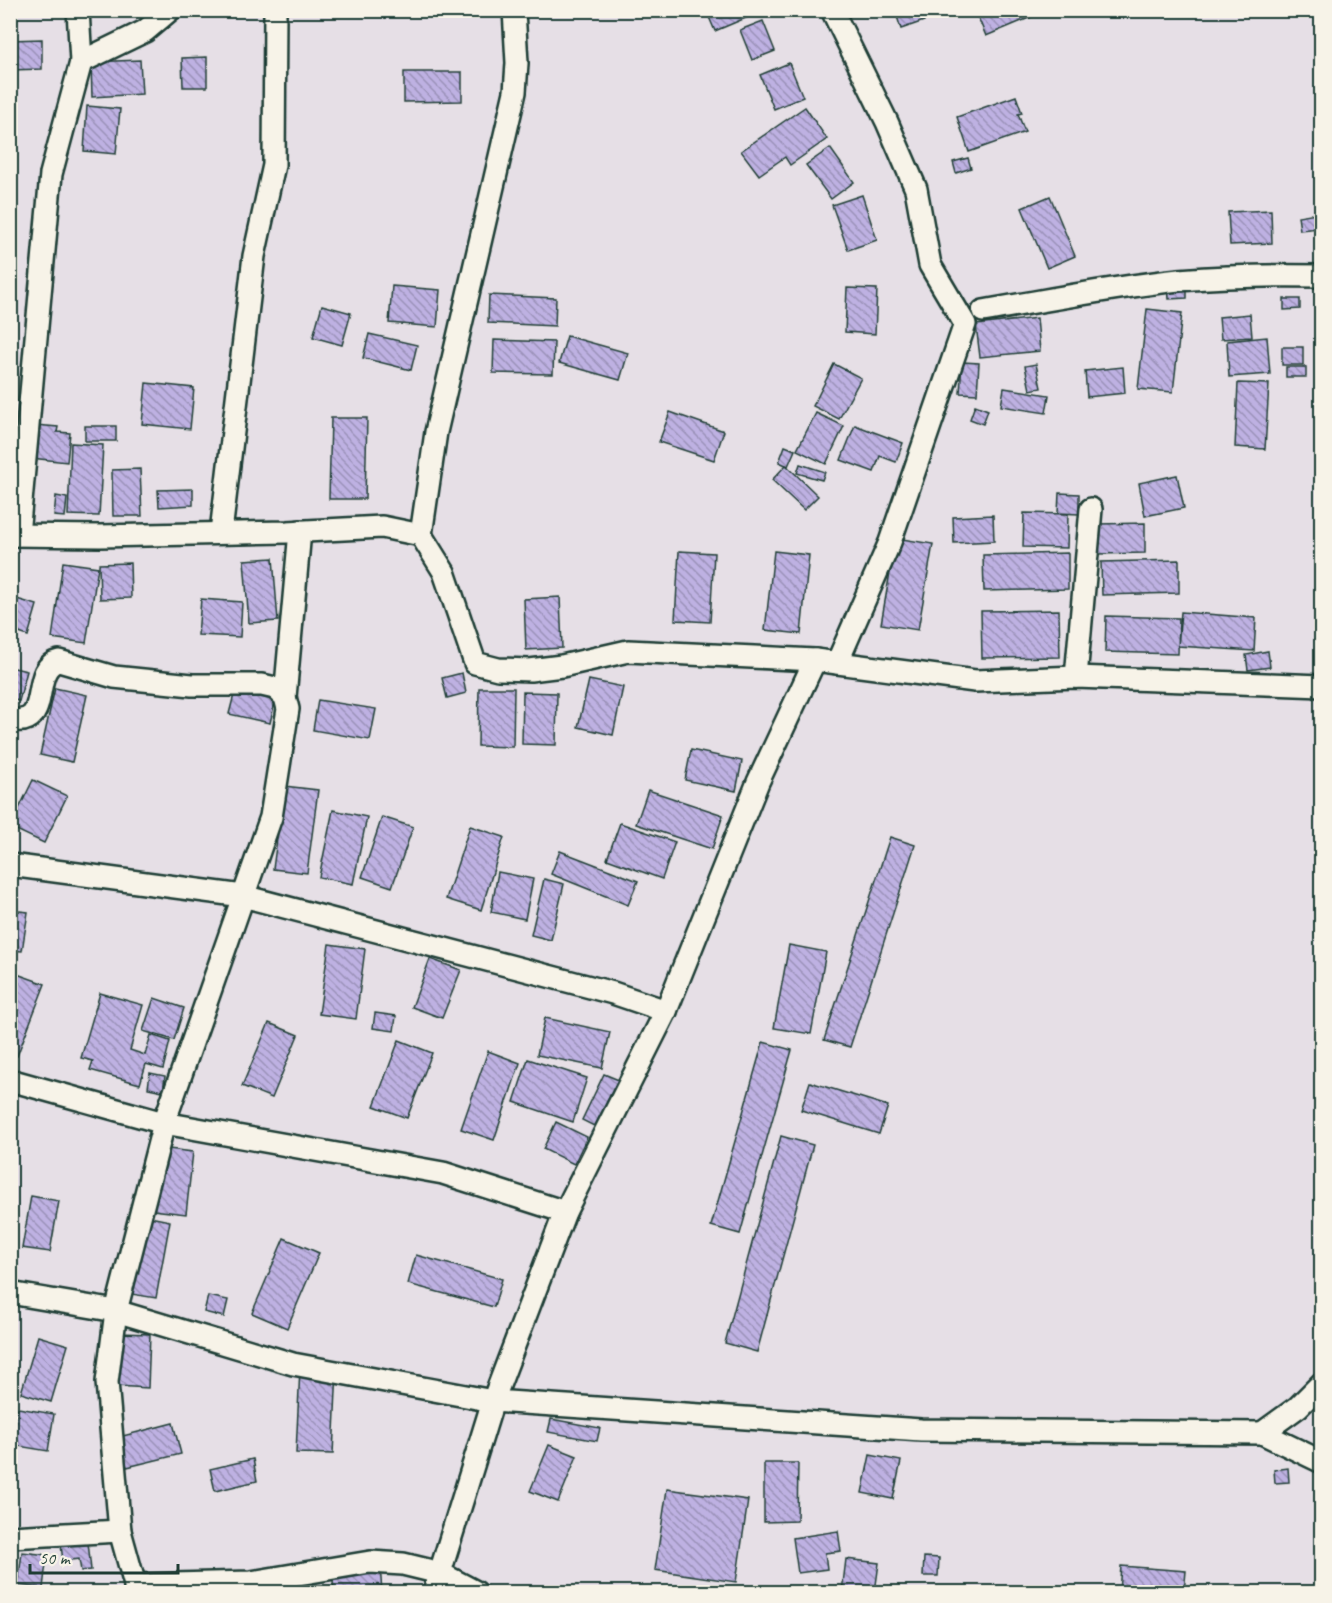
<svg xmlns="http://www.w3.org/2000/svg" width="1332" height="1603" font-family="Caveat,sans-serif">
<style>
.building{fill:url(#building-back-hatch);stroke:#1f3d34;stroke-width:1.5}
.lines{fill:none;stroke-linecap:round;stroke-linejoin:round}
.street-casing{stroke:#1f3d34;stroke-width:26}
.street{stroke:#f7f3e8;stroke-width:21}
</style>
<defs>
<pattern id="building-back-hatch" width="6" height="6" patternUnits="userSpaceOnUse" patternTransform="scale(1.5)"><rect width="6" height="6" fill="#beb1e2"/><path d="M-1 5l2 2M0 0l6 6M5-1l2 2" fill="none" stroke="#9a91b8"/></pattern>
</defs>
<rect width="100%" height="100%" fill="#e6dfe6"/>
<filter id="ink" filterUnits="userSpaceOnUse"><feTurbulence type="fractalNoise" baseFrequency=".0167" numOctaves="2"/><feDisplacementMap in="SourceGraphic" scale="12" xChannelSelector="R" yChannelSelector="G"/><feConvolveMatrix kernelMatrix="1 2 1 2 8 2 1 2 1" color-interpolation-filters="sRGB"/></filter>
<g filter="url(#ink)">
<g class="building">
<polygon points="706,10 753,10 755,14 715,31"/>
<polygon points="895,10 921,10 924,21 901,29"/>
<polygon points="975,10 1042,10 1043,12 986,36"/>
<polygon points="763,21 775,51 752,60 740,30"/>
<polygon points="42,39 42,69 10,70 10,40"/>
<polygon points="207,57 207,87 183,87 182,58"/>
<polygon points="140,60 142,94 92,97 91,62"/>
<polygon points="789,63 803,97 774,109 760,75"/>
<polygon points="404,72 462,72 462,101 404,102"/>
<polygon points="1016,96 1022,113 1018,114 1025,132 969,152 957,117"/>
<polygon points="87,106 120,109 116,154 84,151"/>
<polygon points="805,107 827,139 790,165 785,157 759,175 741,151"/>
<polygon points="830,148 854,182 831,199 806,165"/>
<polygon points="968,158 971,168 956,173 953,162"/>
<polygon points="862,195 877,240 848,250 832,205"/>
<polygon points="1050,196 1075,256 1047,268 1022,208"/>
<polygon points="1271,210 1272,243 1230,245 1228,212"/>
<polygon points="1316,213 1318,228 1300,230 1298,216"/>
<polygon points="1187,284 1187,298 1169,299 1168,285"/>
<polygon points="392,286 440,290 437,327 389,323"/>
<polygon points="847,288 877,289 875,334 845,332"/>
<polygon points="489,295 556,298 555,326 488,323"/>
<polygon points="1284,299 1300,299 1300,309 1284,310"/>
<polygon points="322,305 351,313 342,345 313,337"/>
<polygon points="1147,309 1182,313 1173,392 1138,389"/>
<polygon points="1250,314 1252,337 1221,339 1219,317"/>
<polygon points="1037,318 1040,351 980,357 976,325"/>
<polygon points="369,334 417,345 411,370 363,358"/>
<polygon points="567,336 628,353 620,380 559,363"/>
<polygon points="1267,337 1270,374 1229,377 1227,341"/>
<polygon points="494,340 554,342 553,374 493,373"/>
<rect x="1282" y="347" width="21" height="18"/>
<polygon points="962,362 979,363 977,394 960,393"/>
<polygon points="834,364 861,378 839,419 813,406"/>
<polygon points="1036,364 1041,388 1030,390 1025,366"/>
<polygon points="1123,367 1125,393 1087,397 1085,371"/>
<rect x="1286" y="367" width="20" height="10"/>
<polygon points="146,383 194,388 190,429 142,424"/>
<polygon points="1238,383 1269,384 1265,449 1235,447"/>
<polygon points="1004,388 1049,395 1046,413 1001,406"/>
<polygon points="975,405 988,410 983,424 970,419"/>
<polygon points="670,412 724,431 714,460 659,442"/>
<polygon points="816,413 844,426 826,464 797,450"/>
<polygon points="331,418 367,418 365,499 329,499"/>
<polygon points="35,425 58,427 57,432 70,433 67,462 31,458"/>
<polygon points="855,425 903,443 896,462 880,456 874,472 841,460"/>
<rect x="85" y="426" width="31" height="15"/>
<polygon points="71,443 103,445 99,516 68,515"/>
<polygon points="785,446 795,450 788,466 779,462"/>
<polygon points="800,464 825,472 822,480 797,473"/>
<polygon points="786,465 818,496 804,510 772,480"/>
<polygon points="140,469 142,516 113,516 112,470"/>
<polygon points="1177,475 1184,508 1145,516 1139,483"/>
<polygon points="193,489 193,505 159,507 158,490"/>
<polygon points="1059,493 1079,494 1079,514 1058,513"/>
<polygon points="56,496 67,498 65,517 54,516"/>
<polygon points="1024,513 1068,514 1067,548 1023,547"/>
<polygon points="993,515 994,541 954,543 953,517"/>
<polygon points="1145,523 1145,553 1098,554 1098,524"/>
<polygon points="896,538 933,544 918,630 881,624"/>
<polygon points="679,551 714,553 710,622 675,620"/>
<polygon points="774,551 809,555 801,634 765,630"/>
<polygon points="1068,553 1068,589 984,591 983,555"/>
<polygon points="273,558 278,621 249,623 244,560"/>
<polygon points="1179,560 1179,593 1102,595 1101,562"/>
<polygon points="63,562 98,567 86,643 52,638"/>
<polygon points="130,563 131,598 100,599 99,564"/>
<polygon points="10,597 37,605 28,636 10,630"/>
<polygon points="560,597 562,648 526,650 524,599"/>
<polygon points="201,599 242,602 240,637 198,635"/>
<polygon points="1059,610 1060,657 982,658 981,611"/>
<polygon points="1181,612 1256,618 1254,651 1178,646"/>
<polygon points="1106,616 1179,618 1178,654 1105,652"/>
<polygon points="1268,651 1270,667 1248,670 1246,655"/>
<polygon points="10,667 27,671 19,701 10,699"/>
<polygon points="462,673 466,693 447,698 442,678"/>
<polygon points="589,680 623,687 613,735 578,727"/>
<polygon points="237,683 277,693 270,723 229,714"/>
<polygon points="55,688 87,695 72,762 40,755"/>
<polygon points="479,688 514,688 513,747 478,746"/>
<polygon points="523,692 557,693 556,745 522,744"/>
<polygon points="318,700 376,709 370,740 313,730"/>
<polygon points="691,750 742,761 736,791 685,780"/>
<polygon points="33,780 67,796 44,843 10,827"/>
<polygon points="284,786 318,790 307,873 273,869"/>
<polygon points="648,790 723,815 712,849 636,824"/>
<polygon points="333,810 367,817 353,884 319,877"/>
<polygon points="382,817 413,827 392,887 362,877"/>
<polygon points="620,823 675,842 662,879 607,859"/>
<polygon points="470,826 504,837 481,910 446,899"/>
<polygon points="890,837 915,845 850,1047 824,1040"/>
<polygon points="560,851 638,881 628,905 551,874"/>
<polygon points="498,872 533,879 525,919 491,912"/>
<polygon points="544,879 564,884 551,940 531,935"/>
<polygon points="10,910 28,912 22,951 10,950"/>
<polygon points="329,944 365,949 356,1019 319,1014"/>
<polygon points="789,945 826,952 811,1034 774,1028"/>
<polygon points="430,959 461,970 442,1018 412,1007"/>
<polygon points="17,974 45,984 17,1056 10,1054 10,991"/>
<polygon points="100,993 143,1005 130,1050 145,1055 151,1035 170,1041 163,1069 146,1064 140,1084 90,1070 93,1061 81,1058"/>
<polygon points="154,998 184,1008 174,1040 143,1031"/>
<polygon points="375,1013 396,1016 394,1031 373,1028"/>
<polygon points="545,1018 610,1032 602,1068 537,1055"/>
<polygon points="269,1023 298,1035 272,1098 242,1086"/>
<polygon points="399,1040 432,1053 407,1118 374,1106"/>
<polygon points="763,1042 792,1050 740,1234 711,1226"/>
<polygon points="488,1051 520,1063 494,1140 461,1129"/>
<polygon points="528,1059 587,1078 573,1122 514,1102"/>
<polygon points="150,1073 165,1076 163,1091 148,1088"/>
<polygon points="604,1074 621,1081 598,1128 582,1120"/>
<polygon points="810,1082 888,1106 879,1134 801,1110"/>
<polygon points="556,1122 587,1137 574,1164 543,1149"/>
<polygon points="781,1136 813,1145 757,1352 725,1343"/>
<polygon points="160,1148 193,1152 186,1214 153,1210"/>
<polygon points="31,1196 59,1201 50,1252 22,1248"/>
<polygon points="140,1215 170,1221 156,1298 125,1293"/>
<polygon points="284,1238 319,1253 287,1328 252,1313"/>
<polygon points="416,1255 502,1279 494,1307 408,1284"/>
<polygon points="208,1296 228,1300 224,1317 204,1312"/>
<polygon points="119,1333 150,1334 148,1388 116,1386"/>
<polygon points="38,1336 68,1345 51,1402 21,1393"/>
<polygon points="300,1368 337,1369 333,1454 296,1453"/>
<polygon points="18,1408 54,1414 48,1451 12,1445"/>
<polygon points="551,1419 600,1428 597,1441 548,1432"/>
<polygon points="173,1423 181,1454 127,1467 119,1437"/>
<polygon points="549,1445 577,1456 558,1502 530,1491"/>
<polygon points="870,1455 901,1461 893,1499 862,1493"/>
<polygon points="253,1459 257,1481 215,1491 210,1469"/>
<polygon points="764,1463 798,1463 797,1521 764,1522"/>
<polygon points="1288,1468 1289,1482 1275,1483 1274,1470"/>
<polygon points="667,1489 748,1500 736,1582 655,1570"/>
<polygon points="838,1531 841,1551 825,1553 827,1569 798,1573 793,1538"/>
<polygon points="88,1542 91,1570 81,1571 79,1559 63,1561 61,1545"/>
<polygon points="22,1552 47,1555 43,1588 18,1585"/>
<polygon points="924,1557 939,1558 938,1576 923,1576"/>
<polygon points="846,1559 879,1563 875,1592 842,1592"/>
<polygon points="380,1565 382,1592 334,1592 332,1569"/>
<polygon points="1121,1566 1186,1571 1184,1592 1119,1592"/>
</g>
<g class="lines">
<g class="street-casing">
<g id="street">
<polyline points="78,10 81,62"/>
<polyline points="832,10 887,122 916,189 930,265 965,324 890,542 837,663"/>
<path d="M983 311C1048 300 1113 287 1179 280 1226 276 1274 275 1322 276"/>
<polyline points="221,532 254,256 274,165 275,10"/>
<polyline points="10,535 100,536 287,532 382,527 421,535 444,572 475,663 498,669 530,670 562,666 628,651 815,660 975,681 1076,677 1322,686"/>
<polyline points="18,535 51,174 81,62 145,31 170,10"/>
<polyline points="421,535 436,432 515,92 517,63 514,10"/>
<polyline points="1076,677 1091,509"/>
<polyline points="285,697 300,531"/>
<path d="M10 719C54 730 28 667 59 661L114 677 192 685H262L275 688 285 697 288 709 271 817 164 1123 116 1311 107 1382 120 1531 135 1585V1592"/>
<polyline points="10,865 243,896 613,993 666,1011"/>
<polyline points="10,1080 164,1123 443,1173 565,1212"/>
<polyline points="10,1293 116,1311 293,1364 493,1401 921,1430 1262,1433 1322,1462"/>
<polyline points="1262,1433 1298,1407 1322,1383"/>
<polyline points="10,1537 120,1531"/>
<polyline points="135,1585 251,1582 370,1562 403,1564 440,1573 476,1592"/>
<polyline points="434,1592 493,1401 565,1212 666,1011 758,782 815,660"/>
</g>
</g>
<use href="#street" class="street"/>
</g>
</g>
<rect width="1332" height="1603" fill="none" stroke="#f7f3e8" stroke-width="36"/>
<rect x="18" y="18" width="1296" height="1567" fill="none" stroke="#1f3d34" stroke-width="2" filter="url(#ink)"/>
<path d="M30 1564v9h148v-9" fill="none" stroke="#1f3d34" stroke-width="3"/>
<text x="39" y="1564" font-size="18" fill="#1f3d34" stroke="#f7f3e8" stroke-width="4.5" paint-order="stroke">50 m</text>
</svg>
